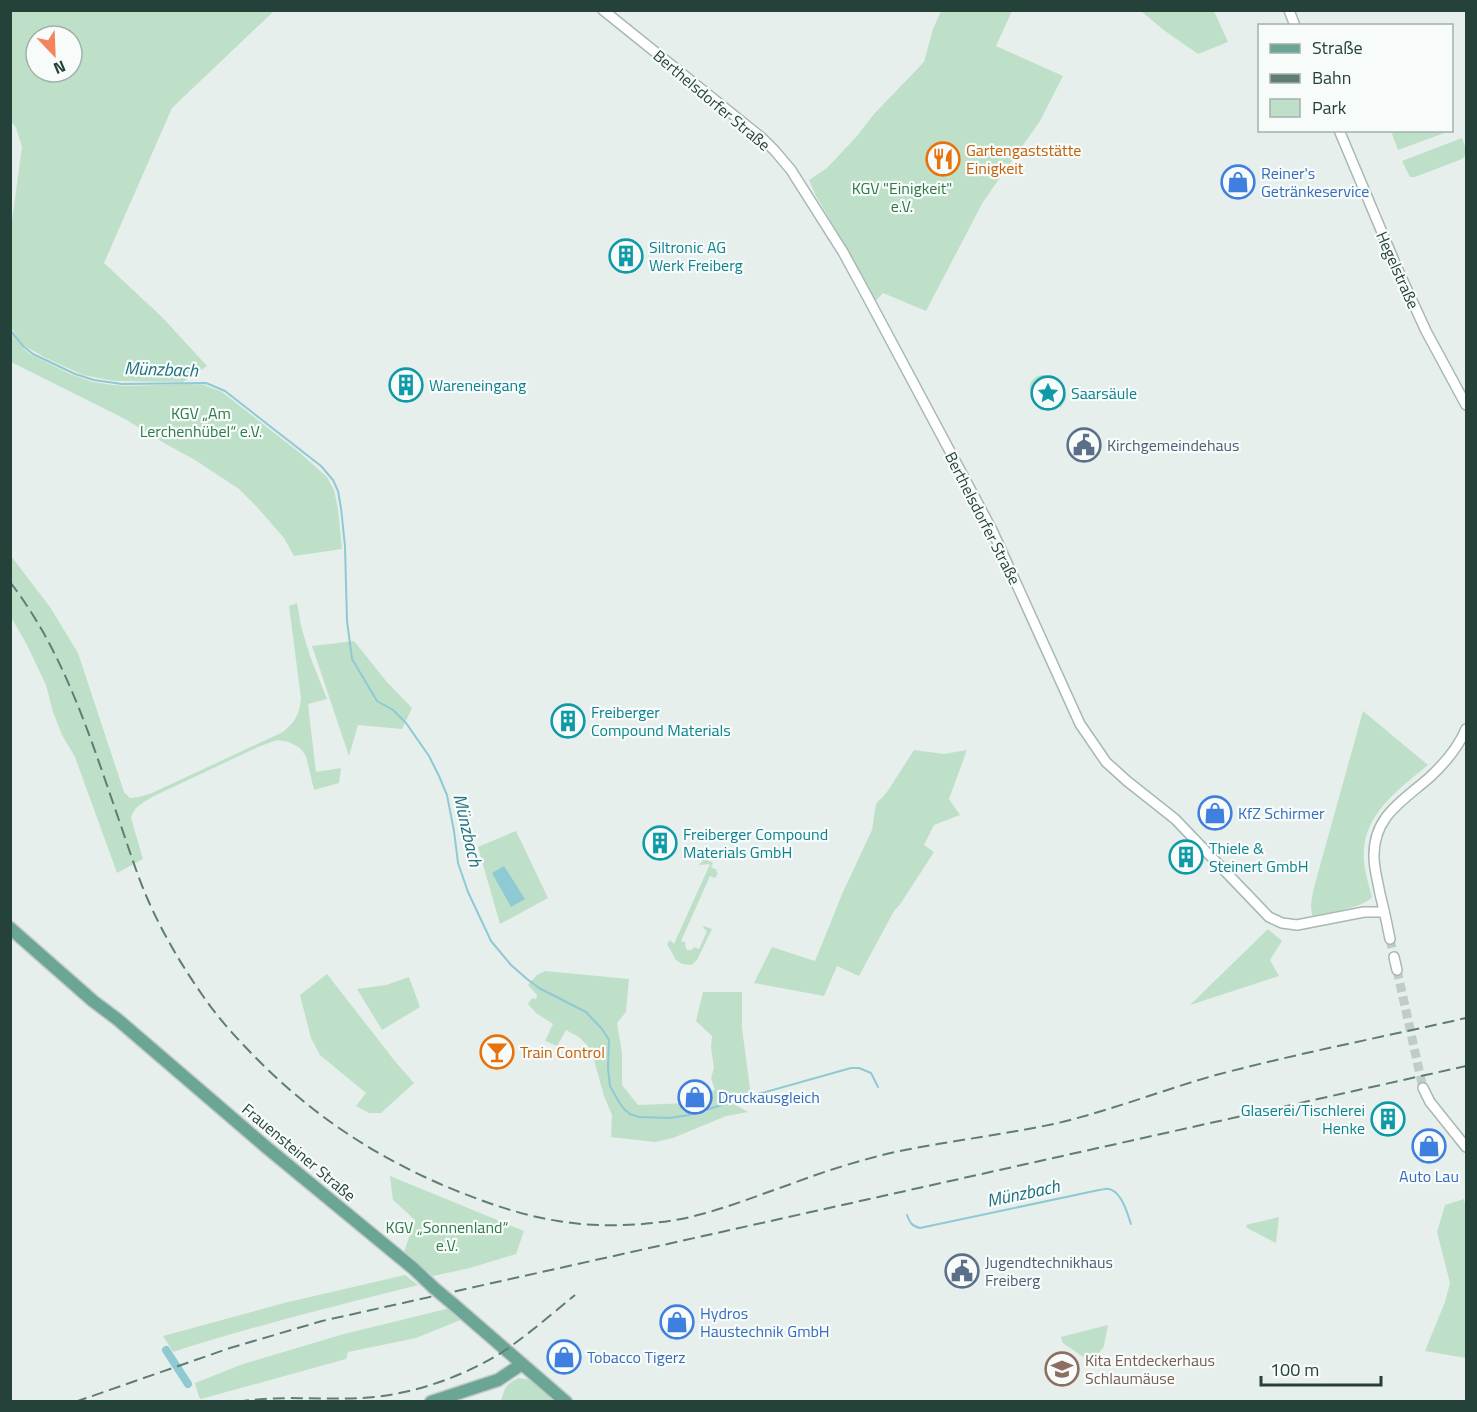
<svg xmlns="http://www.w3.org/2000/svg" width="1477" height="1412" font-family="'Titillium Web',sans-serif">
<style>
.green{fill:#bfe0c8;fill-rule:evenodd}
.water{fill:#8ec9d4}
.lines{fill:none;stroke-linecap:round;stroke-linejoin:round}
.stream{stroke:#8ec9d4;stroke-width:2}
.canal{stroke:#8ec9d4;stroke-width:8}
.minor-tunnel{stroke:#bfccc8;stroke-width:9;stroke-dasharray:9 4.5;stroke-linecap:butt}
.minor-casing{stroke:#a8b8b2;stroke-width:12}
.major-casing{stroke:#c2cac8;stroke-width:15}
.minor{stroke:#fff;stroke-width:9}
.major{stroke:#6aa596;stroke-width:12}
.rail{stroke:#5f7d75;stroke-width:2;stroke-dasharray:12 6;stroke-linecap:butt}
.major-bridge-casing{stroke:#c2cac8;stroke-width:15;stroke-linecap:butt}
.major-bridge{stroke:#6aa596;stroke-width:12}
.labels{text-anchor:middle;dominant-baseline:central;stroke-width:4.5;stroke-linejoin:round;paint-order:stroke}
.street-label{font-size:16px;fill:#24423a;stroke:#f7fbf9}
.food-label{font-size:16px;fill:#c56008;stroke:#f7fbf9;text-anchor:start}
.shop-label{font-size:16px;fill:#366cbe;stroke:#f7fbf9;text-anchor:start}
.park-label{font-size:16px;fill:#2d7a4b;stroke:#f7fbf9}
.culture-label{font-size:16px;fill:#0d838f;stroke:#f7fbf9;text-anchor:start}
.service-label{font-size:16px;fill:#4e5e75;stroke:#f7fbf9;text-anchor:start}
.education-label{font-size:16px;fill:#785e54;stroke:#f7fbf9;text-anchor:start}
.water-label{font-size:18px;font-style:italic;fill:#1c6f80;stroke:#f7fbf9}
</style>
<rect width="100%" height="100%" fill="#e6efeb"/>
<g class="green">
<polygon points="1143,10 1214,11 1228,42 1198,54 1165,31 1142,12"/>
<path d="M10 11H274L172 108 104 263 163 318 207 366 183 382 114 381 83 375 46 358 23 345 11 328 10 235 22 147 16 128 11 121ZM36 36H72V72H36Z"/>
<polygon points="941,11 1012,11 996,46 1063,76 1040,121 983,202 926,311 883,293 872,305 852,258 816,196 809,180 827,168 857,136 874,114 924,62 933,29"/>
<polygon points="1393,131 1393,130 1450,131 1398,150 1392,134"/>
<polygon points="1462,138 1466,149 1466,155 1462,159 1415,177 1410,177 1402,161"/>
<polygon points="10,332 24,349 30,354 70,374 93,382 113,385 127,386 187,384 204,385 222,392 300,453 327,477 334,490 338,509 342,549 294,556 284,538 257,507 239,489 195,460 164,443 125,419 11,362"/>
<path d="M1041 375 1046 376 1065 393 1066 399 1061 407 1052 410C1046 405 1036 400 1032 394 1026 385 1033 377 1041 375Z"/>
<path d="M11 556 50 607 78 653 124 792 130 798 139 797 152 793 283 732C296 721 299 715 301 698L289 606 297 603 301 626 310 656 327 699 308 704 316 772 341 768 339 783 314 790 306 756 300 748 289 742 277 740 258 747 154 796C144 802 134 806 131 818L143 859 117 873 75 757 62 735 53 712 46 685 27 645 11 617Z"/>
<polygon points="354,641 386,681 412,708 402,729 358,725 349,756 312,646"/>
<path d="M1363 711 1428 765C1398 790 1360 816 1364 861 1365 874 1369 885 1372 897 1363 908 1327 913 1312 916L1311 905 1313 891Z"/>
<polygon points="914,750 944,754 967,750 949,799 960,815 934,825 924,845 934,852 901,903 894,911 859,976 837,966 824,996 754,983 772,947 815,961 843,892 872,830 876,804 887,792"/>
<polygon points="516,831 548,898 500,924 478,847"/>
<polygon points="705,858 713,863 711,867 717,870 716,872 718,873 715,878 710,876 681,941 686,943 685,946 687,950 692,950 694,947 699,949 707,931 703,928 704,926 712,929 697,960 691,965 682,964 676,960 667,944 670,940 674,944 710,864 699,865"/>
<polygon points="1268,929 1282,941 1270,960 1279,976 1190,1005"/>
<polygon points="545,971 629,979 626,1012 617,1023 622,1053 622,1085 638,1105 689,1103 715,1090 711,1078 714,1068 711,1047 712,1036 696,1021 703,992 742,992 742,1028 751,1096 733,1099 719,1092 734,1104 748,1112 726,1116 673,1138 655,1142 611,1137 612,1115 604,1096 594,1060 588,1046 579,1037 566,1030 557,1046 545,1041 553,1024 536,1013 528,1004 532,998 536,999 537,995 528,985 537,975"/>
<polygon points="327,974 394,1060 414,1083 381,1113 369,1113 356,1106 366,1093 320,1055 311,1038 300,995"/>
<polygon points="409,977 420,1007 382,1030 357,989 386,985"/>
<polygon points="390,1176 524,1231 516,1254 470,1268 433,1276 404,1252 415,1220 393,1200"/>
<polygon points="1464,1199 1466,1208 1466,1358 1425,1351 1445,1302 1450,1283 1437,1232 1445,1205"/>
<polygon points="1279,1217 1276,1243 1247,1228 1246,1225"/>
<path d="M405 1275 418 1285C335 1306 253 1326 173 1352L163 1336 284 1303Z"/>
<polygon points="450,1308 463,1319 416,1338 348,1352 346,1359 201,1399 199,1397 195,1383 243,1364 344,1334"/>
<polygon points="1108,1325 1104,1346 1092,1363 1063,1343 1061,1337"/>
<path d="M519 1378 531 1380 555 1401H501C505 1388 505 1384 519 1378Z"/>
</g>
<polygon class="water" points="504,866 525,899 511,907 492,873"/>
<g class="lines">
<g class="stream">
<polyline points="10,330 23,346 33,354 75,374 94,380 122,384 206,383 225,391 321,466 333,480 338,491 341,508 345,546 347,621 352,659 377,701 393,710 406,723 429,756 439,776 447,795 454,831 458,863 468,892 491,941 511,965 527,979 539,988 586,1012 602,1029 609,1040 608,1068 610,1086 619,1102 624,1109 630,1114 639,1117 670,1118 689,1115 751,1096 851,1068 859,1068 871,1073 878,1087"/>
<path d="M907 1215C910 1223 912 1226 920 1228L1099 1190C1102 1190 1106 1188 1109 1189 1122 1192 1127 1213 1131 1224"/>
</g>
<polyline class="canal" points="166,1350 188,1384"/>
<g class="minor-tunnel">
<polyline points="1390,939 1394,957"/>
<polyline points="1397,970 1423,1088"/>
</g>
<g class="minor-casing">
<g id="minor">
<polyline points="603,10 762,138 775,151 791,170 843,252 867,296 992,530 1080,724 1106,762 1127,781 1175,819 1269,917 1282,923 1297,925 1364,912 1384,912"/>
<polyline points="1289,10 1295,26"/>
<polyline points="1339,130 1397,268 1426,331 1466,405"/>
<path d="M1390 939C1387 924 1384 909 1380 894 1378 882 1374 869 1374 857 1373 816 1403 801 1430 777 1445 763 1458 748 1466 729"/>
<polyline points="1394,957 1397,970"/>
<polyline points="1423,1088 1430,1102 1466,1147"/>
</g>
</g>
<g class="major-casing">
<g id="major">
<polyline points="10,928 93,1001 117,1019 266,1147 414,1269 434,1288"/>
<polyline points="453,1304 566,1402"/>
<polyline points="431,1402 498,1380 522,1364"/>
</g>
</g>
<use href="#minor" class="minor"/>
<use href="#major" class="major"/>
<g class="rail">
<path d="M10 582C65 653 91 740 120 823 129 849 137 875 148 900 163 934 182 966 203 996 220 1021 241 1043 263 1065 321 1122 386 1163 462 1193 493 1205 525 1216 558 1221 600 1228 645 1226 686 1218 722 1210 756 1196 791 1184 828 1170 866 1158 905 1150 956 1140 1008 1134 1058 1123 1112 1110 1163 1090 1216 1075 1299 1053 1383 1037 1466 1018"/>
<polyline points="75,1402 230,1348 322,1321 1466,1066"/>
<path d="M237 1402C278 1395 320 1400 361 1398 409 1396 467 1376 507 1349 531 1332 553 1313 575 1295"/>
</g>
<g class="major-bridge-casing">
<polyline id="major-bridge" points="434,1288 453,1304"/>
</g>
<use href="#major-bridge" class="major-bridge"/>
</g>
<defs>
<g id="restaurant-ring" transform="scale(1.725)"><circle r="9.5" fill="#f7fbf9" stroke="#e8710a" stroke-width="1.5"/><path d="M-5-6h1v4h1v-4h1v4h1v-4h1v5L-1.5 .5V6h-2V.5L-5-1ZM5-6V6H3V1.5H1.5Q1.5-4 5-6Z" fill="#e8710a"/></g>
<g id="shop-ring" transform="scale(1.725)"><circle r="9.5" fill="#f7fbf9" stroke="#3f7fe0" stroke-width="1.5"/><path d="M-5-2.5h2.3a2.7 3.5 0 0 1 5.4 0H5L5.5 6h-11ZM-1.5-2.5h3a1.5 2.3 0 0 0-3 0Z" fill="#3f7fe0"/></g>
<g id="building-ring" transform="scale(1.725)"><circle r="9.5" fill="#f7fbf9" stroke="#0f9aa8" stroke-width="1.5"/><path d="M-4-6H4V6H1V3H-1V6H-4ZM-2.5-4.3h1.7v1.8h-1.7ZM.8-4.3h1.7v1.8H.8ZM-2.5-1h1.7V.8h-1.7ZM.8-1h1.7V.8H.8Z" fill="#0f9aa8"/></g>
<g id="sight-ring" transform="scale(1.725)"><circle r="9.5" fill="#f7fbf9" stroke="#0f9aa8" stroke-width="1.5"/><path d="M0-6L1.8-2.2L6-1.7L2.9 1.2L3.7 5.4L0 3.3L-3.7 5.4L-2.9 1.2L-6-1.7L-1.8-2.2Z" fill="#0f9aa8"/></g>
<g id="civic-ring" transform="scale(1.725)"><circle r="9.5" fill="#f7fbf9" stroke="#5c6f8a" stroke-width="1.5"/><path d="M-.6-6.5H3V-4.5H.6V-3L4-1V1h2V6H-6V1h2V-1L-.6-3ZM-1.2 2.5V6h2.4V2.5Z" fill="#5c6f8a"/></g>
<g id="bar-ring" transform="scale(1.725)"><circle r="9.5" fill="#f7fbf9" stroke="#e8710a" stroke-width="1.5"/><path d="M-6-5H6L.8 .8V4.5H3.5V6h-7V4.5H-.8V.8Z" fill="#e8710a"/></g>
<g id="school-ring" transform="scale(1.725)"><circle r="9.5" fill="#f7fbf9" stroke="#8d6e63" stroke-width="1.5"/><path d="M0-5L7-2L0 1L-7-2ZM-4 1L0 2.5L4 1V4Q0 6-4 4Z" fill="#8d6e63"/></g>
</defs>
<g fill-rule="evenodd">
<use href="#restaurant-ring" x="943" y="159"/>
<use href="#shop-ring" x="1238" y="182"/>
<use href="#building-ring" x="626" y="256"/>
<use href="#building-ring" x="406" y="385"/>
<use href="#sight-ring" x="1048" y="393"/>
<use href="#civic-ring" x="1084" y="445"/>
<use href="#building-ring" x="568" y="721"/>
<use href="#shop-ring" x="1215" y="813"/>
<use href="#building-ring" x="660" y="843"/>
<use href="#building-ring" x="1186" y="857"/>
<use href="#bar-ring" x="497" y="1052"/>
<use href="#shop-ring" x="695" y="1097"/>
<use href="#building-ring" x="1388" y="1119"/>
<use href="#shop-ring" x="1429" y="1146"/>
<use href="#civic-ring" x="962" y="1271"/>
<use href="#shop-ring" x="677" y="1322"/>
<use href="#shop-ring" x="564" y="1357"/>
<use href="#school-ring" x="1062" y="1369"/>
</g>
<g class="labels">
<g class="street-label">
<text transform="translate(712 100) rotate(40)">Berthelsdorfer Straße</text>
<text transform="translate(1398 270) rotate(66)">Hegelstraße</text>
<text transform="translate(983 518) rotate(63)">Berthelsdorfer Straße</text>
<text transform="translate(299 1152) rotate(40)">Frauensteiner Straße</text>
</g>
<g class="food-label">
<text x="966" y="150">Gartengaststätte<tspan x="966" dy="18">Einigkeit</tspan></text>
<text x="520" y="1052">Train Control</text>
</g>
<g class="shop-label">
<text x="1261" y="173">Reiner's<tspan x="1261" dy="18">Getränkeservice</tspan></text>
<text x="1238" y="813">KfZ Schirmer</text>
<text x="718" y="1097">Druckausgleich</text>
<text x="1429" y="1176" text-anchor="middle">Auto Lau</text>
<text x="700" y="1313">Hydros<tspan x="700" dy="18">Haustechnik GmbH</tspan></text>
<text x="587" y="1357">Tobacco Tigerz</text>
</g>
<g class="park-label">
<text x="902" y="188">KGV "Einigkeit"<tspan x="902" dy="18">e.V.</tspan></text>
<text x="201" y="413">KGV „Am<tspan x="201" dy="18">Lerchenhübel“ e.V.</tspan></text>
<text x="447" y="1227">KGV „Sonnenland“<tspan x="447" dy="18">e.V.</tspan></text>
</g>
<g class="culture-label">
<text x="649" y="247">Siltronic AG<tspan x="649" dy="18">Werk Freiberg</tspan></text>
<text x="429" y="385">Wareneingang</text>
<text x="1071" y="393">Saarsäule</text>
<text x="591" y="712">Freiberger<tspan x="591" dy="18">Compound Materials</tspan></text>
<text x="683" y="834">Freiberger Compound<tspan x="683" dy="18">Materials GmbH</tspan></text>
<text x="1209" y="848">Thiele &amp;<tspan x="1209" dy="18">Steinert GmbH</tspan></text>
<text x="1365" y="1110" text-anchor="end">Glaserei/Tischlerei<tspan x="1365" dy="18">Henke</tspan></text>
</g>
<g class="service-label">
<text x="1107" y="445">Kirchgemeindehaus</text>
<text x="985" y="1262">Jugendtechnikhaus<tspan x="985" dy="18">Freiberg</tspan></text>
</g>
<g class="education-label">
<text x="1085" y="1360">Kita Entdeckerhaus<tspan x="1085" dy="18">Schlaumäuse</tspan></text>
</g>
<g class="water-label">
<text transform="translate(161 369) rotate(2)">Münzbach</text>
<text transform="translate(468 830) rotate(77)">Münzbach</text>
<text transform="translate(1023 1193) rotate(-12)">Münzbach</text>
</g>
</g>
<rect width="1477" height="1412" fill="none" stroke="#24423a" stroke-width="24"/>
<rect x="1258" y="24" width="195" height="108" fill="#f7fbf9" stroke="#a3b1ad" stroke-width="1.5"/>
<rect x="1270" y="44" width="30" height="9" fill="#6aa596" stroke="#a3b1ad" stroke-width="1.5"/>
<text x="1312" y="54" font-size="18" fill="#24423a">Straße</text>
<rect x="1270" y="74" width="30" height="9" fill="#5f7d75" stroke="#a3b1ad" stroke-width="1.5"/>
<text x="1312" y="84" font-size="18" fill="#24423a">Bahn</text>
<rect x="1270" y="99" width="30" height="18" fill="#bfe0c8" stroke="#a3b1ad" stroke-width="1.5"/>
<text x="1312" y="114" font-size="18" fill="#24423a">Park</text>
<g transform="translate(54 54) rotate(157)"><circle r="28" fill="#f7fbf9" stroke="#a3b1ad" stroke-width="1.5"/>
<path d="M0-4.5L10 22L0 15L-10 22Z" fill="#f4845f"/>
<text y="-9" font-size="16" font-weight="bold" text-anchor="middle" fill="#24423a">N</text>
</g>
<path d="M1261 1376v9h120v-9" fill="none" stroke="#24423a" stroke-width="3"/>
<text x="1270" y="1376" font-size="18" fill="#24423a" stroke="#f7fbf9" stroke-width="4.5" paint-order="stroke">100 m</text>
</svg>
